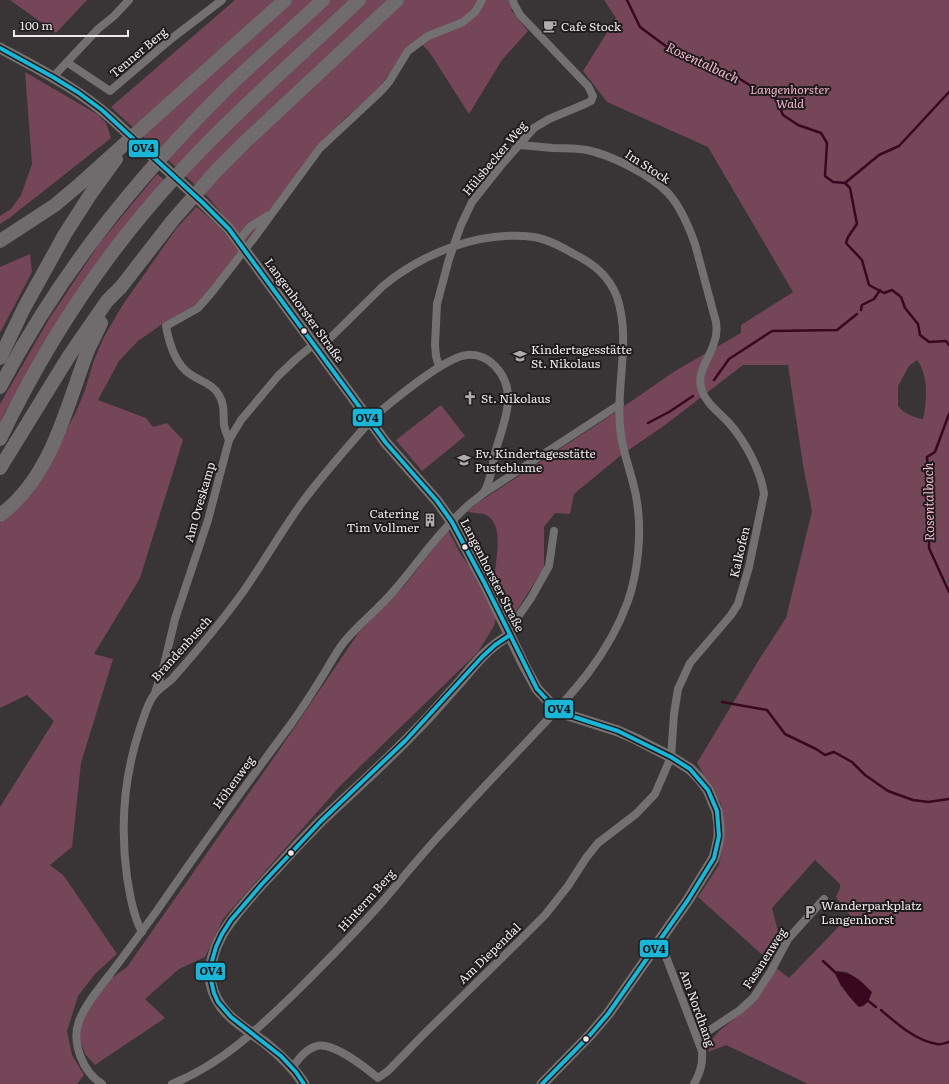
<svg xmlns="http://www.w3.org/2000/svg" width="949" height="1084" font-family="Literata,serif">
<style>
.green{fill:#744658;fill-rule:evenodd}
.water{fill:#38081f}
.lines{fill:none;stroke-linecap:round;stroke-linejoin:round}
.stream{stroke:#38081f;stroke-width:2.5}
.street{stroke:#727071;stroke-width:8}
.secondary{stroke:#747272;stroke-width:11}
.highway{stroke:#706c6d;stroke-width:14}
.secondary-bridge{stroke:#747272;stroke-width:11}
.bus-1-casing{stroke:#1f1b1d;stroke-width:7}
.bus-1{stroke:#1ab6d8;stroke-width:4}
.bus-dot{fill:#efe9eb;stroke:#1f1b1d;stroke-width:1.5}
.labels{text-anchor:middle;dominant-baseline:central;stroke-width:4;stroke-linejoin:round;paint-order:stroke}
.poi-label{font-size:12px;fill:#efe9eb;stroke:#1f1b1d;text-anchor:start}
.street-label{font-size:12px;fill:#efe9eb;stroke:#1f1b1d}
.park-label{font-size:12px;font-style:italic;fill:#f4b3ca;stroke:#1f1b1d}
.water-label{font-size:13px;font-style:italic;fill:#f9b8ce;stroke:#1f1b1d}
.line-badge{stroke:#1f1b1d;stroke-width:1.5}
.pale-badge-label{font-size:11px;text-anchor:middle;font-weight:bold;fill:#111}
</style>
<rect width="100%" height="100%" fill="#393436"/>
<g class="green">
<polygon points="10,0 87,0 56,33"/>
<polygon points="235,0 516,0 511,10 528,31 502,60 469,114 430,53 417,39 377,90 342,121 245,242 208,197 111,107"/>
<path d="M604 0H949V579L948 580 949 583V1084H808L726 1045 708 1052 713 1038 719 1031 745 1010 775 967 789 978 850 915 836 897 840 888V884L815 860 772 908 780 939 768 960 698 897 719 865 724 835 721 804 697 763 760 658 786 618 812 511 803 465 788 365H743L665 425 620 456 574 494 570 514 555 513 544 527V568L512 618C506 607 496 592 495 579 494 562 506 525 486 515 481 513 473 513 467 512L479 502 604 420 675 371 741 333V325L793 292 708 147 607 102 583 71 616 18ZM917 360C929 376 927 401 923 419 912 417 905 414 898 406V386L909 366ZM835 971 847 972 859 980 841 987Z"/>
<polygon points="25,72 97,114 106,123 111,138 8,219 0,224 0,216 11,209 21,195 32,164"/>
<polygon points="157,174 166,181 52,331 4,414 0,424 0,404 49,319 99,244"/>
<polygon points="196,207 198,208 217,225 241,250 198,303 161,325 138,341 119,361 98,400 146,418 153,427 167,423 183,440 140,578 94,654 113,659 81,763 72,847 50,865 64,876 117,954 95,974 78,996 67,1031 72,1055 84,1075 77,1084 0,1084 0,807 54,721 27,695 0,708 0,523 23,503 47,466 76,412 85,390 94,360 104,337 122,306 176,229"/>
<polygon points="30,254 32,272 0,333 0,267"/>
<polygon points="441,405 465,436 422,471 396,440"/>
<polygon points="448,530 461,555 474,572 496,618 494,626 478,652 340,786 223,919 205,957 179,969 145,999 165,1018 95,1065 85,1054 80,1041 80,1028 95,990 127,967 275,756 359,632 405,585"/>
</g>
<path class="water" d="M834 971C854 973 859 979 872 992L868 1002 863 1006 859 1007C848 996 840 986 834 971Z"/>
<g class="lines">
<g class="stream">
<polyline points="627,0 640,27 667,47 732,74 751,86"/>
<polyline points="776,98 783,115 798,125 821,133 827,143 825,176 833,182 845,183 850,188 857,224 848,237 846,243 862,260 869,285 884,293 892,290 901,297 905,308 918,324 920,335 929,342 946,341 949,345"/>
<polyline points="845,183 879,155 899,146 949,92"/>
<polyline points="861,310 862,305 874,299 880,290"/>
<polyline points="714,380 729,359 772,331 837,330 857,314"/>
<polyline points="949,414 935,452 927,457 930,491 929,548 949,592"/>
<polyline points="648,423 669,412 693,396"/>
<polyline points="722,702 767,710 785,734 816,749 825,755 834,752 852,762 865,775 888,791 913,800 928,802 949,799"/>
<polyline points="823,961 836,973"/>
<polyline points="867,1000 876,1007"/>
<path d="M881 1010C896 1023 916 1041 937 1044 941 1045 945 1043 949 1042"/>
</g>
<g class="street">
<polyline points="68,63 110,91 171,39 222,0"/>
<polyline points="53,77 98,29 114,16 129,0"/>
<polyline points="238,241 250,227 267,216"/>
<polyline points="439,367 436,356 435,345 437,304 449,259 461,225 472,202 503,163 534,128 549,119 585,104 591,101 593,96 588,86 520,15 514,4 513,0"/>
<path d="M229 440C227 435 225 430 224 425 223 414 225 405 219 395 213 384 200 381 190 374 175 364 169 343 166 326L198 308 212 292 257 234 320 148 380 92 389 82 408 51 428 36 446 29 463 22 475 12 482 0"/>
<polyline points="484,493 620,404"/>
<polyline points="506,628 513,624 531,598 549,566 554,531"/>
<polyline points="155,693 164,665 175,619 208,520 229,440 241,420 278,376 296,359 314,344"/>
<path d="M142 932C133 915 130 895 127 877 120 826 124 776 140 728 144 717 147 704 154 695 159 688 167 684 172 679 196 652 222 621 243 592 263 563 281 532 301 504 321 477 343 452 365 427L371 422"/>
<path d="M660 941 702 1051C703 1064 700 1073 694 1084"/>
<polyline points="698,1038 740,1010 754,997 771,971 788,939 824,899"/>
<path d="M292 1068C298 1060 304 1051 314 1047 330 1039 366 1068 378 1078L388 1071 424 1034 519 941 545 915 568 886 586 858 598 843 636 814 655 794 671 757 674 714 678 689 690 663 731 615 738 604 749 567 764 494C761 471 745 441 729 423 719 412 704 402 701 387 697 372 710 357 714 343 717 336 717 329 716 322L695 244C689 227 680 206 668 193 651 175 611 155 587 150 576 148 565 148 553 148 542 147 531 146 520 145"/>
<path d="M102 1084C83 1072 71 1043 79 1021 85 1005 97 991 107 978 124 956 140 934 156 912 200 848 245 786 291 724 303 707 314 690 325 672 331 662 337 651 344 642 358 625 376 611 391 594 409 574 425 551 443 531 452 521 462 510 472 502 476 499 481 496 484 492 491 482 492 465 495 453 503 423 520 392 495 366 488 359 478 354 467 355 444 357 389 404 370 420"/>
<path d="M172 1084C222 1064 259 1028 297 991 326 962 356 932 383 901 405 875 426 849 449 825 477 794 506 764 535 733 574 692 608 656 628 601 638 572 642 532 637 502 634 479 624 458 621 435 614 390 632 342 617 297 609 276 594 264 574 254 562 247 548 239 534 237 480 230 423 253 383 286L318 350"/>
</g>
<g class="secondary">
<path d="M0 48C39 69 79 89 112 119"/>
<polyline points="203,203 229,229 238,241 386,443 437,501 452,522 485,584 524,665 537,689 550,703 568,715 618,731 636,739 671,757 690,769 699,778 708,790 717,811 719,825 719,836 717,847 714,858 688,900 608,1014 590,1035 542,1084"/>
<path d="M304 1084C294 1068 279 1054 264 1042 242 1026 216 1012 211 983 208 964 216 943 226 928 240 907 258 888 275 870 290 853 305 837 321 821 354 790 387 761 418 728 432 714 445 698 459 683 474 665 488 647 510 635"/>
</g>
<g class="highway">
<polyline points="0,241 55,205 80,184 285,0"/>
<polyline points="0,358 24,308 65,234 90,195 116,159"/>
<path d="M0 387C59 274 135 180 225 90 257 59 291 30 323 0"/>
<path d="M0 439C46 343 107 250 180 172 236 111 299 57 359 0"/>
<polyline points="0,468 69,356 107,301 121,287 173,220 216,171 245,142 397,0"/>
<path d="M0 515C52 477 66 407 88 350 92 341 97 332 101 323"/>
</g>
<polyline class="secondary-bridge" points="112,119 203,203"/>
<g class="bus-1-casing">
<g id="bus-1">
<polyline points="0,48 53,77 79,93 102,110 203,203 229,229 386,443 437,501 452,522 485,584 537,689 550,703 568,715 618,731 671,757 690,769 708,790 717,811 719,836 714,858 688,900 608,1014 590,1035 542,1084"/>
<polyline points="304,1084 296,1072 281,1056 231,1017 218,1002 214,993 210,976 212,961 216,947 222,934 231,920 262,884 321,821 406,740 482,657 495,645 510,635"/>
</g>
</g>
<use href="#bus-1" class="bus-1"/>
</g>
<defs>
<g id="cafe-bare" transform="scale(1.08)"><path d="M-5.5-4.5H6V0H3Q3 3.5 0 3.5H-2.5Q-5.5 3.5-5.5 0ZM3-3.2v2h1.7v-2ZM-6 4.5H4V6H-6Z" fill="#afaaac" stroke="#1f1b1d" stroke-width="2.5" paint-order="stroke"/></g>
<g id="school-bare" transform="scale(1.08)"><path d="M0-5L7-2L0 1L-7-2ZM-4 1L0 2.5L4 1V4Q0 6-4 4Z" fill="#afaaac" stroke="#1f1b1d" stroke-width="2.5" paint-order="stroke"/></g>
<g id="church-bare" transform="scale(1.08)"><path d="M-1.2-6h2.4v3.5h3.3v2.4h-3.3V6h-2.4V-.1h-3.3v-2.4h3.3Z" fill="#afaaac" stroke="#1f1b1d" stroke-width="2.5" paint-order="stroke"/></g>
<g id="building-bare" transform="scale(1.08)"><path d="M-4-6H4V6H1V3H-1V6H-4ZM-2.5-4.3h1.7v1.8h-1.7ZM.8-4.3h1.7v1.8H.8ZM-2.5-1h1.7V.8h-1.7ZM.8-1h1.7V.8H.8Z" fill="#afaaac" stroke="#1f1b1d" stroke-width="2.5" paint-order="stroke"/></g>
<g id="parking-bare" transform="scale(1.08)"><path d="M-3.5-5.5H1a3.5 3.5 0 0 1 0 7H-1V5.5H-3.5ZM-1-3.4V-.6H.8a1.4 1.4 0 0 0 0-2.8Z" fill="#afaaac" stroke="#1f1b1d" stroke-width="2.5" paint-order="stroke"/></g>
</defs>
<g fill-rule="evenodd">
<use href="#cafe-bare" x="550" y="26"/>
<use href="#school-bare" x="520" y="356"/>
<use href="#church-bare" x="470" y="398"/>
<use href="#school-bare" x="464" y="460"/>
<use href="#building-bare" x="430" y="520"/>
<use href="#parking-bare" x="810" y="912"/>
</g>
<g class="bus-dot">
<circle cx="304" cy="331" r="3.5"/>
<circle cx="465" cy="547" r="3.5"/>
<circle cx="291" cy="853" r="3.5"/>
<circle cx="586" cy="1039" r="3.5"/>
</g>
<g class="labels">
<g class="poi-label">
<text x="561" y="26">Cafe Stock</text>
<text x="531" y="349">Kindertagesstätte<tspan x="531" dy="14">St. Nikolaus</tspan></text>
<text x="481" y="398">St. Nikolaus</text>
<text x="475" y="453">Ev. Kindertagesstätte<tspan x="475" dy="14">Pusteblume</tspan></text>
<text x="419" y="513" text-anchor="end">Catering<tspan x="419" dy="14">Tim Vollmer</tspan></text>
<text x="821" y="905">Wanderparkplatz<tspan x="821" dy="14">Langenhorst</tspan></text>
</g>
<g class="street-label">
<text transform="translate(138 52) rotate(-40)">Tenner Berg</text>
<text transform="translate(494 158) rotate(-50)">Hülsbecker Weg</text>
<text transform="translate(648 166) rotate(33)">Im Stock</text>
<text transform="translate(305 310) rotate(54)">Langenhorster Straße</text>
<text transform="translate(199 502) rotate(-74)">Am Oveskamp</text>
<text transform="translate(739 552) rotate(-77)">Kalkofen</text>
<text transform="translate(493 575) rotate(63)">Langenhorster Straße</text>
<text transform="translate(181 648) rotate(-48)">Brandenbusch</text>
<text transform="translate(233 782) rotate(-54)">Höhenweg</text>
<text transform="translate(366 900) rotate(-48)">Hinterm Berg</text>
<text transform="translate(489 953) rotate(-44)">Am Diependal</text>
<text transform="translate(764 958) rotate(-57)">Fasanenweg</text>
<text transform="translate(698 1008) rotate(70)">Am Nordhang</text>
</g>
<g class="park-label">
<text x="790" y="89">Langenhorster<tspan x="790" dy="14">Wald</tspan></text>
</g>
<g class="water-label">
<text transform="translate(703 62) rotate(25)">Rosentalbach</text>
<text transform="translate(928 502) rotate(-91)">Rosentalbach</text>
</g>
</g>
<g class="line-badge">
<rect x="128" y="139" width="31" height="19" rx="4" fill="#1ab6d8"/>
<rect x="352" y="408" width="31" height="19" rx="4" fill="#1ab6d8"/>
<rect x="544" y="699" width="30" height="20" rx="4" fill="#1ab6d8"/>
<rect x="639" y="939" width="30" height="19" rx="4" fill="#1ab6d8"/>
<rect x="195" y="962" width="31" height="19" rx="4" fill="#1ab6d8"/>
</g>
<g class="pale-badge-label">
<text x="143" y="152">OV4</text>
<text x="367" y="422">OV4</text>
<text x="559" y="713">OV4</text>
<text x="654" y="953">OV4</text>
<text x="211" y="975">OV4</text>
</g>
<path d="M14 30v6h114v-6" fill="none" stroke="#efe9eb" stroke-width="2"/>
<text x="20" y="30" font-size="12" fill="#efe9eb" stroke="#1f1b1d" stroke-width="3" paint-order="stroke">100 m</text>
</svg>
